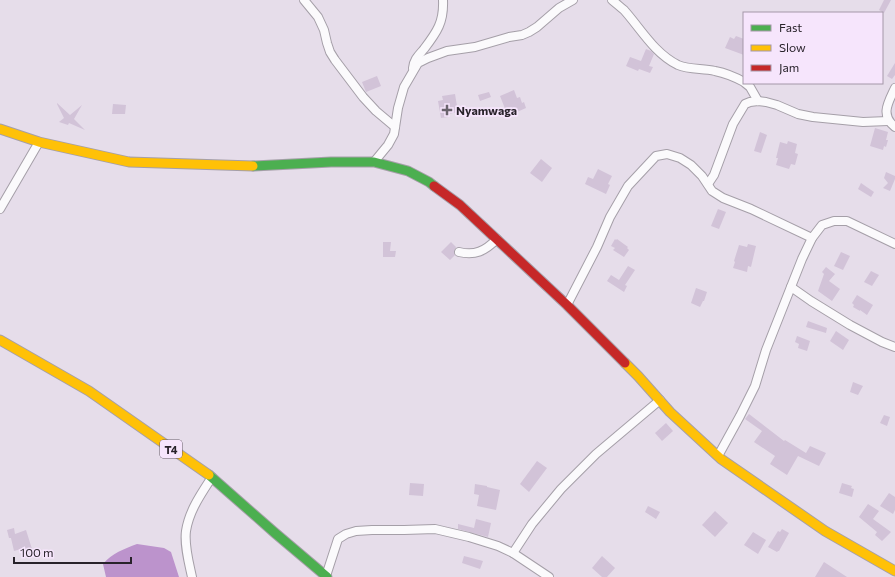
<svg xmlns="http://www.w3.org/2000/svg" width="895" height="577" font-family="Commissioner,sans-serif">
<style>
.water{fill:#bc93cc}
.building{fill:#d2c3d8}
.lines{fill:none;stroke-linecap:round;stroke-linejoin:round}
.street-casing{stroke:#a59fa8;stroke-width:10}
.fast-casing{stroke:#a59fa8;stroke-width:11}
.slow-casing{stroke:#a59fa8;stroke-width:11}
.jam-casing{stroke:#a59fa8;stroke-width:11}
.street{stroke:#fbfafc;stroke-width:8}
.fast{stroke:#4caf50;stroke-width:9}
.slow{stroke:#ffc107;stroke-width:9}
.jam{stroke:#c62828;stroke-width:9}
.poi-dot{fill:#6a636d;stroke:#f6e5fc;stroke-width:1.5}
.labels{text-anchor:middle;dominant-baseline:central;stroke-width:3.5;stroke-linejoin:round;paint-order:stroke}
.shield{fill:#f6e5fc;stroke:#665c69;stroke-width:1}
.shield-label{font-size:11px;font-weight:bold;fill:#28222a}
.poi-label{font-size:12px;font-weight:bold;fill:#28222a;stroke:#f6e5fc;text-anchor:start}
</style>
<rect width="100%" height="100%" fill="#e6ddea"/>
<path class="water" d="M137 544 164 548 171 552 179 577H106L103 564C112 553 124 549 137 544Z"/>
<g class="building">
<polygon points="884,0 891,0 884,13 879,10"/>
<polygon points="736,36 744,39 744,55 725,48 730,37 734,39"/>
<polygon points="646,49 651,51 654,54 649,66 653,67 650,73 639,69 638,71 626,66 630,57 641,61"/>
<polygon points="895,63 895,75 892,79 887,76"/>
<polygon points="377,76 381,86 366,92 362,82"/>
<polygon points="514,90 517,98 520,97 522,103 524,102 526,108 508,116 500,96"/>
<polygon points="489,92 491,97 480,101 478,95"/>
<polygon points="455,94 458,112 448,114 448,117 441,118 438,101 443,100 442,96"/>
<polygon points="57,103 70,115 82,105 74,119 85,130 69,123 68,125 59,122 64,118 57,104"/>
<polygon points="113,104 126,105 125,114 112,114"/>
<polygon points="875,128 888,132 886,140 888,140 886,147 884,146 883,150 870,146"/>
<polygon points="760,132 767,135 761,153 754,151"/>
<polygon points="788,141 797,144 795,153 798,154 795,165 791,164 789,169 776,165 778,158 776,158 780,142 787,144"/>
<polygon points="541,159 552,168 542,182 530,173"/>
<polygon points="598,169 612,176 608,184 610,185 606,194 585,184 588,177 593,179"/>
<polygon points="886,172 895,176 895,179 890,191 883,188 888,183 884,178"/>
<polygon points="861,183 874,192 871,197 858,189"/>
<polygon points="718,209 726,212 719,229 711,226"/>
<polygon points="615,239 616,240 617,239 628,247 627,248 629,250 624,257 613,250 615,248 611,246"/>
<polygon points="383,242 391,242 390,251 396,251 395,257 383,257"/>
<polygon points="451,242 456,247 454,251 455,255 450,260 441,252"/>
<polygon points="748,244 756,246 751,267 748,266 747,272 733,268 735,262 734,261 739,245 747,247"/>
<polygon points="841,252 850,256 843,270 834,266"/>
<polygon points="628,266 635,270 625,285 627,286 624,292 607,281 611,275 619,280"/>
<polygon points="826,267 835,274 829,281 840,289 832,301 818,291 824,274 822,272"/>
<polygon points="871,271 879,275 872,286 864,282"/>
<polygon points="696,288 707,292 704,301 703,301 700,307 691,303"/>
<polygon points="857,295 873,305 867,315 860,310 860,311 853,307 854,305 852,303"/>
<polygon points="808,321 827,328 826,333 806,327"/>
<polygon points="836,331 849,340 843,350 830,341"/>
<polygon points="797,336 810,341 807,351 798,348 799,344 795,342"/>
<polygon points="853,382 863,386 858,395 850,392"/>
<polygon points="749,414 784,441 785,440 806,453 810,446 826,453 819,466 798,456 787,475 770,464 775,456 754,442 762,431 745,419"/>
<polygon points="884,415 890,417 887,426 880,423"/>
<polygon points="666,423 673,431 662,441 655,433"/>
<polygon points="537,461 547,468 529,492 520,484"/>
<polygon points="410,483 424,484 423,496 409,495"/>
<polygon points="842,483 852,486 851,488 854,489 852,497 839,493"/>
<polygon points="475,484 487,486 487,487 500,490 496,510 477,506 479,495 474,494"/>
<polygon points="889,493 895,497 895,510 893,514 880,506"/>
<polygon points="868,504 879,511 873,519 891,532 882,541 875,535 877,532 859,517"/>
<polygon points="648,506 660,512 656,519 645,512"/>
<polygon points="715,511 728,523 715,537 702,525"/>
<polygon points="476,519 491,523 488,537 458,529 458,524 474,528"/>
<polygon points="14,528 15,534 26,530 32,549 26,551 25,548 14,551 11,538 9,538 7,530"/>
<polygon points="782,529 789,533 779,551 778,551 777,552 768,547 778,531 780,532"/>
<polygon points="753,532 766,540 758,554 744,545"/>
<polygon points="464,556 483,561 480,569 462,563"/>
<polygon points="602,556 615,568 607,577 602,577 592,568"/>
<polygon points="824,562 847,577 815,577"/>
</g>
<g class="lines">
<g class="street-casing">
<g id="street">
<polyline points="304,0 318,17 324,30 327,43 330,52 335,60 363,97 376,111 395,127"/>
<path d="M612 0C616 3 620 7 624 10 641 29 654 53 678 65 690 70 703 68 715 71 725 73 735 77 744 82"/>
<path d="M413 68C414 59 419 55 424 49 437 32 444 22 443 0"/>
<polyline points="745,83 750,87 758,101"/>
<path d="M895 88C888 103 880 115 895 127"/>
<polyline points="374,162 388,145 394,134 398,108 404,87 418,63 428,58 447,51 475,47 509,37 522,35 529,32 537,27 559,8 573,0"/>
<polyline points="708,184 714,175 733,124 745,104 750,102 758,101 766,102 777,105 798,114 813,117 863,122 888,121"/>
<polyline points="0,209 39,142"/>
<path d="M459 252C475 256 485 251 497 239"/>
<polyline points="791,287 811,301 850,325 882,342 895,347"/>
<polyline points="567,305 597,247 610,217 628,186 656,156 667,154 680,158 691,165 702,176 712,191 723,198 751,209 812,238"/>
<polyline points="718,456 740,416 755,386 766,350 802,259 812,238 822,225 834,221 847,221 895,244"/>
<polyline points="513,553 532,524 561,489 596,454 660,400"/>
<polyline points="326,576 338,539 346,534 356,531 372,530 404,530 435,529 469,537 498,546 513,553 549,577"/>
<path d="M192 577C189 563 184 545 186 531 189 511 201 494 212 477"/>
</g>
</g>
<g class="fast-casing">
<g id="fast">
<polyline points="253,166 331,162 374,162 408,171 429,182 434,186"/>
<polyline points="209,475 275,533 327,577"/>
</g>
</g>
<g class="slow-casing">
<g id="slow">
<polyline points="0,129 39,142 129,162 253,166"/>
<polyline points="0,340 89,391 209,475"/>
<polyline points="625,363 638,376 670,412 721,459 825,531 895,571"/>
</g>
</g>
<g class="jam-casing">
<polyline id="jam" points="434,186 460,205 567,305 625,363"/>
</g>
<use href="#street" class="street"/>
<use href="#fast" class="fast"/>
<use href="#slow" class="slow"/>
<use href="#jam" class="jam"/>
</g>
<path class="poi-dot" d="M445 104h4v4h4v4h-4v4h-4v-4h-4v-4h4z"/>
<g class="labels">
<rect class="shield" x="160" y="440" width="22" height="18" rx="3"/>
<g class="shield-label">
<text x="171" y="449">T4</text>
</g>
<g class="poi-label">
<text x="456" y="110">Nyamwaga</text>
</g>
</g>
<rect x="743" y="12" width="140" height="72" fill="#f6e5fc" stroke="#a497a8"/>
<rect x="751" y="25" width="20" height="6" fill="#4caf50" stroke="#a497a8"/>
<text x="779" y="32" font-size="12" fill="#28222a">Fast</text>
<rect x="751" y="45" width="20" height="6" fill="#ffc107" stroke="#a497a8"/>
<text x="779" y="52" font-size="12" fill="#28222a">Slow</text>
<rect x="751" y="65" width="20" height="6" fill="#c62828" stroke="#a497a8"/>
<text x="779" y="72" font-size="12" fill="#28222a">Jam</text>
<path d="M14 557v6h117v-6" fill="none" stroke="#28222a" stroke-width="2"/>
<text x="20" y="557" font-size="12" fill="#28222a" stroke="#f6e5fc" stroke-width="3" paint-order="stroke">100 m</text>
</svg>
